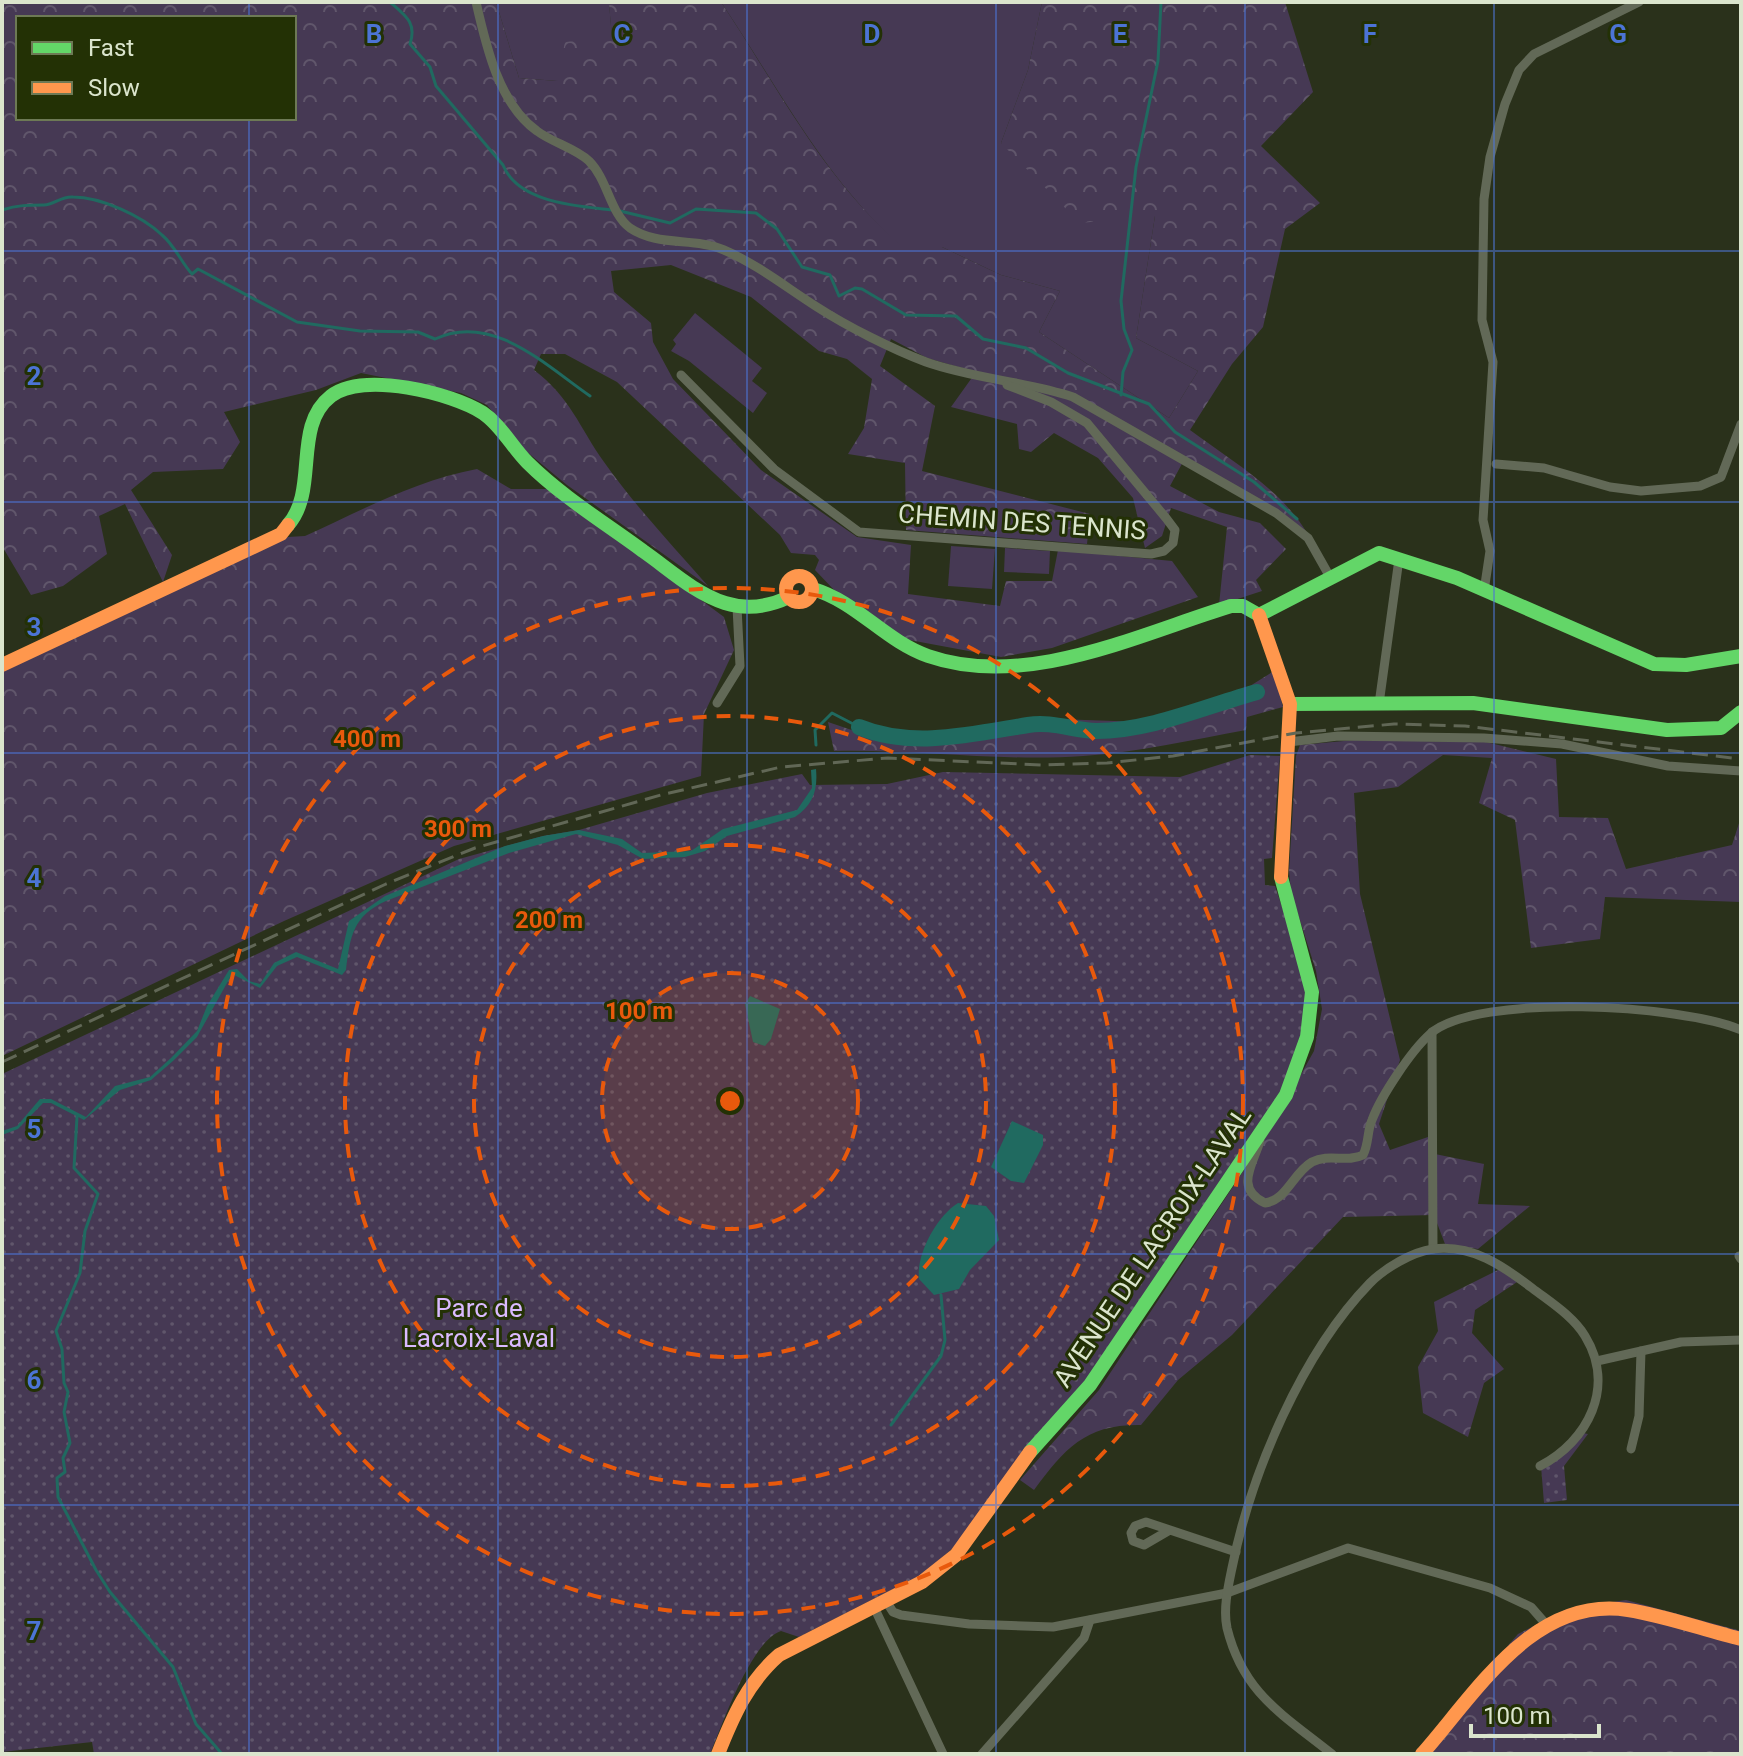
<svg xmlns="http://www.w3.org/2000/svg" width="1743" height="1756" font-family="Roboto,sans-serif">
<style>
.grass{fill:#463954}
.forest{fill:url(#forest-crowns);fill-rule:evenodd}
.park{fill:url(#park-dots)}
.water{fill:#206a60}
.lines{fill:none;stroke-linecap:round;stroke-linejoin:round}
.stream{stroke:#206a60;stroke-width:3}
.river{stroke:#206a60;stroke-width:16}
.street{stroke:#626957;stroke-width:9}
.fast{stroke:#63d668;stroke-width:14}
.slow{stroke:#ff974d;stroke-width:14}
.rail{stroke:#616756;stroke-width:3;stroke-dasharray:16 8;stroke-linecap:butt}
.grid{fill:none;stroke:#4c74d5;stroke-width:2;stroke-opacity:0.55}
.ring{fill:none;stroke:#e8590c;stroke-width:4;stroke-dasharray:14 10}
.labels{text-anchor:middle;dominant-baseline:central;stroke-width:6;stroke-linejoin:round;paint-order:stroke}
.street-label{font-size:26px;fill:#dbe5cd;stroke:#233105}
.park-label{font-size:26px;fill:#dabaff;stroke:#233105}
.grid-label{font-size:26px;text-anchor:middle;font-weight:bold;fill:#4c74d5;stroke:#233105;stroke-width:6;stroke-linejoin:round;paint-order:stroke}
.centre{fill:#e8590c;stroke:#233105;stroke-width:4}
.ring-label{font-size:24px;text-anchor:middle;font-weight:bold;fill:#e8590c;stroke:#233105;stroke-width:6;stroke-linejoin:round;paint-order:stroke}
</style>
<defs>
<pattern id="forest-crowns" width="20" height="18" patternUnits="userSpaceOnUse" patternTransform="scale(2)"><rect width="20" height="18" fill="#463954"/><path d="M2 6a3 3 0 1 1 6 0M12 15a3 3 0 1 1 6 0" fill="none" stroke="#60566b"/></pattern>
<pattern id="park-dots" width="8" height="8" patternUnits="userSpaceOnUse" patternTransform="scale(2)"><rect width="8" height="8" fill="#463954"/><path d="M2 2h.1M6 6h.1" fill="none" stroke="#60566b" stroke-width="1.8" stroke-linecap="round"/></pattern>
</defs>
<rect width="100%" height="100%" fill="#2a311b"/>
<g class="grass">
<polygon points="496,2 609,3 612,37 557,81 519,78"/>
<path d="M721 2H1042L1028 70 1001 143 1155 216 1136 338 1198 371 1169 418 1039 332 1060 291 1001 275 942 247 903 248C824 179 779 88 721 2Z"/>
<polygon points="695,313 762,368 752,381 767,393 753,413 689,361 671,351 676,344 673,340"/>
<polygon points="951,546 995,549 992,589 948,586"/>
<polygon points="1005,548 1050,551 1049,574 1004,572"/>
</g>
<g class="forest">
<path d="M2 2H496L519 78 557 81 565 42 612 37 609 4 603 2H721C779 89 823 179 903 247H942L1001 275 1060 291 1039 332 1169 418 1198 371 1136 338 1155 216 1080 223 1001 143 1028 70 1042 2H1285L1313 92 1261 146 1320 203 1285 229 1263 327 1232 364 1190 430C1230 460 1281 489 1307 533L1185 458 1170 486 1219 512 1260 523 1286 549 1256 580 1262 591 1219 605 1227 527 1171 508 1162 536 1145 548 1133 498 1098 458 1054 433 1031 452 1019 449 1017 424 951 407 976 372 927 358 891 339 880 366 935 406 922 471 1090 514 1087 544 906 530 905 463 848 454 864 428 872 379 847 359 819 351 751 297 671 265 611 271 614 292 651 323 653 342 673 379 761 470 857 537 911 545 908 594 1000 606 1006 581H1052L1058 550 1172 561 1198 597 1052 648 1001 657 904 639 837 593 815 570 819 560 815 555 791 553 780 535 617 382 565 354H541L534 370C571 398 579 427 604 462 635 506 673 546 708 586L567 485 521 447 487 405 461 393 361 373 316 390 224 412 240 442 223 469 153 472 131 490 172 555 163 582 125 504 99 516 107 554 63 586 31 595 2 546ZM18 18H294V118H18Z"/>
<path d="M477 469 511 489H551L724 617 734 650 704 714 701 776 454 846 284 921 2 1056V672L288 537 305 536C360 511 417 480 477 469Z"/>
<path d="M1274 671 1283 707 1247 717 1246 730C1192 740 1138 752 1083 756 1001 762 917 749 834 751L828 722 893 744 1005 735 1056 719 1143 722 1234 696Z"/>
<path d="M1355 740 1486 742 1556 759 1559 817 1608 818 1626 869 1732 845 1741 817V902L1605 897 1600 939 1531 948 1515 820 1479 803 1492 758 1443 755 1398 787 1354 793 1360 894 1400 1060 1379 1124 1390 1150 1428 1137 1430 1153 1484 1164 1478 1204 1530 1206 1478 1249 1445 1244 1434 1215 1343 1217 1232 1335 1178 1380 1141 1425C1086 1424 1065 1448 1034 1490L1020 1480 1099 1390 1269 1132 1314 1051 1322 1009 1316 971 1291 892 1289 871 1296 756 1300 745Z"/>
<polygon points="1500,1269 1517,1282 1475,1310 1472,1333 1504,1369 1484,1383 1468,1437 1423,1413 1418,1367 1438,1331 1434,1302"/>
<polygon points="1626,1600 1741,1631 1741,1754 1415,1754 1518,1634 1567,1609"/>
</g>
<g class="park">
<path d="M1250 755 1280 756 1272 858 1264 859 1265 885 1275 886 1306 978 1305 1027 1282 1090 1079 1392 952 1549 921 1575 799 1637 781 1631C751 1641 723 1723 710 1754H94L92 1742 2 1752V1074L459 859 543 836 579 830 707 793 802 774 810 785 887 784 943 772 1180 777Z"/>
<polygon points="1583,1433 1588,1434 1564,1466 1567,1500 1544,1503 1541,1466"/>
</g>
<g class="water">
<path d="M816 769C818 790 813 805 795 817L727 836 705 851 685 857 643 859 618 845 576 834 509 853 386 901C353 916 350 936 346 970L342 975 297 957 277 966 260 988 232 974 197 1037 173 1061 151 1080 120 1090 84 1120 51 1103H43L18 1129 2 1135V1131L17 1126 40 1099H51L86 1117 115 1086 150 1077 171 1058 197 1031 207 1006 229 970 237 969 249 981 260 984 274 963 296 952 338 969 349 921 385 896 505 846 543 836 579 830 622 839 642 853 691 851 723 829 797 810 812 788 811 770Z"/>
<polygon points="750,996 780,1009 771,1039 765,1046 753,1042 745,1004"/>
<polygon points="1012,1121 1043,1135 1043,1145 1024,1183 1011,1181 991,1167"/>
<path d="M958 1203 986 1206 994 1216 999 1240 970 1270 959 1289 934 1295 919 1279C916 1254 937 1216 958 1203Z"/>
</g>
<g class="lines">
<g class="stream">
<path d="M390 2C406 16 417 23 410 44L430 67 436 86 503 165C518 203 577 206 612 210"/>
<path d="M2 210C18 205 28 205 44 205 54 205 61 196 73 197 101 197 142 216 162 235 175 246 181 262 192 274L198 269 297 322 360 331 418 332 435 339C492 312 545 365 590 396"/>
<polyline points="620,211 670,223 696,209 756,213 777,229 802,267 830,275 839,296 855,288 862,289 906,315 956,316 983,339 1026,348 1068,373 1149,404 1175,432 1254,482 1297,519"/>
<polyline points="1121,395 1123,372 1132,350 1124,329 1121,301 1136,167 1158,61 1161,2"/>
<polyline points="816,745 815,730 832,713 859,727"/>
<polyline points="77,1117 74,1168 98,1194 85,1231 80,1273 56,1331 62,1349 64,1383 68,1392 64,1412 70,1443 63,1458 65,1472 57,1478 58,1497 96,1570 110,1592 173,1667 196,1724 222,1754"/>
<polyline points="891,1425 941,1356 945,1340 941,1295"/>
</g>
<path class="river" d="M859 727C912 749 973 734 1028 725 1051 721 1073 730 1096 731 1150 731 1206 706 1257 692"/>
<g class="street">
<path d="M476 2C486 46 499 104 537 131 553 143 575 148 589 161 608 180 610 213 630 228 658 247 694 237 724 250 757 264 787 288 817 307 848 327 892 349 926 362 974 379 1025 381 1073 397L1276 513 1308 538 1330 577"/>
<polyline points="681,375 774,469 859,532 1151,554 1164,551 1173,543 1175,530 1166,518 1087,423 1051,402 1007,385"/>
<polyline points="1496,464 1544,468 1610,487 1641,491 1700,486 1721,477 1741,424"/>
<polyline points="1484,591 1490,551 1483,520 1493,362 1482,320 1484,199 1490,157 1505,104 1519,70 1534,54 1639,2"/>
<polyline points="717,703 740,666 737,607"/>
<polyline points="1379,704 1399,559"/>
<polyline points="1289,742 1338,736 1484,738 1562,744 1668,766 1741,771"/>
<polyline points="1432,1032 1433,1249"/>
<path d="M1260 1141C1253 1165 1234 1188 1265 1203 1287 1200 1293 1173 1312 1162 1329 1153 1347 1163 1363 1155 1369 1144 1367 1131 1372 1120 1381 1096 1411 1051 1430 1034 1477 992 1685 1005 1741 1030"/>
<polyline points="1739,1256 1741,1259"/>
<polyline points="1597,1361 1681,1342 1741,1340"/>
<polyline points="1631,1449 1639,1416 1641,1351"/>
<polyline points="1168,1531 1144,1545 1133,1541 1131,1533 1135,1526 1146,1522 1236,1552"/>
<polyline points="886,1601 893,1612 901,1615 969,1624 1053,1627 1227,1593 1348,1548 1490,1588 1531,1607 1545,1623"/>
<polyline points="874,1607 943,1754"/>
<polyline points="982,1754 1084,1638 1090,1620"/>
<path d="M1332 1754C1282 1714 1243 1693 1227 1628 1223 1609 1228 1587 1232 1568 1251 1473 1302 1353 1370 1283 1385 1268 1412 1252 1433 1249 1472 1244 1503 1266 1532 1288 1550 1302 1573 1316 1585 1336 1616 1387 1588 1441 1540 1466"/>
</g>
<g class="fast">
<path d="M288 525C319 490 292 426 331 396 363 371 452 393 483 413 501 425 512 447 527 462 561 496 605 523 643 551 669 569 694 593 725 603 747 610 768 607 789 597"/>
<path d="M813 589C857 602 885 641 928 656 1026 690 1139 634 1231 606H1243L1259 615"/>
<polyline points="1259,615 1379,553 1457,578 1654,664 1686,665 1741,656"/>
<polyline points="1290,704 1473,703 1667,730 1721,728 1741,712"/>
<polyline points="1030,1452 1090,1385 1286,1095 1307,1037 1312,992 1281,877"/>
</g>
<g class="slow">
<circle cx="799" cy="589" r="13"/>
<polyline points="1259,615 1290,704 1281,877"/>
<polyline points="2,665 281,534 288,525"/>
<path d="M718 1754C733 1716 748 1682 779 1655L922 1582 956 1555 1030 1452"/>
<path d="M1422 1754C1476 1693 1534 1595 1628 1610 1666 1616 1704 1630 1741 1639"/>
</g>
<polyline class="rail" points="2,1062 386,884 475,848 661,795 781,767 888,758 1043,765 1107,763 1173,756 1296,733 1394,724 1465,726 1741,759"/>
</g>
<path class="grid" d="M249 2V18M498 2V1754M747 2V1754M996 2V1754M1245 2V1754M1494 2V1754M249 118V1754M2 251H1741M2 502H1741M2 753H1741M2 1003H1741M2 1254H1741M2 1505H1741"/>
<circle cx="730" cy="1101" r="128" fill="#e8590c" fill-opacity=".12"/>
<g class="ring">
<circle cx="730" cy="1101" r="128"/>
<circle cx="730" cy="1101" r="256"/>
<circle cx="730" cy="1101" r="385"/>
<circle cx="730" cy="1101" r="513"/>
</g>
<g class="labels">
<g class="street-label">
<text transform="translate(1022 522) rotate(4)">CHEMIN DES TENNIS</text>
<text transform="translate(1152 1247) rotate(-56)">AVENUE DE LACROIX-LAVAL</text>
</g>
<g class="park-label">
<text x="479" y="1308">Parc de<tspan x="479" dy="30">Lacroix-Laval</tspan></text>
</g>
</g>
<g class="grid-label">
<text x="374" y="43">B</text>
<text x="622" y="43">C</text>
<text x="872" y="43">D</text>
<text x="1120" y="43">E</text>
<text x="1370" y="43">F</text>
<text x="1618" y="43">G</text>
<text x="34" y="385">2</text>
<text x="34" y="636">3</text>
<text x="34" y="887">4</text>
<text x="34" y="1138">5</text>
<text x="34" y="1389">6</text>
<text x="34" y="1640">7</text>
</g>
<circle cx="730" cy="1101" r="12" class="centre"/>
<g class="ring-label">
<text x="367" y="747">400 m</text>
<text x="458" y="837">300 m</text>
<text x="549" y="928">200 m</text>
<text x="639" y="1019">100 m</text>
</g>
<rect width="1743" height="1756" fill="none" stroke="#dbe5cd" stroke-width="8"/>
<rect x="16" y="16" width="280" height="104" fill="#233105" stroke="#6d7955" stroke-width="2"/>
<rect x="32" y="42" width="40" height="12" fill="#63d668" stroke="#6d7955" stroke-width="2"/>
<text x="88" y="56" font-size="24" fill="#dbe5cd">Fast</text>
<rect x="32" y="82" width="40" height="12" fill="#ff974d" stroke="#6d7955" stroke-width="2"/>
<text x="88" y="96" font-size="24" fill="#dbe5cd">Slow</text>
<path d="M1471 1724v12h128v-12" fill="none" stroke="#dbe5cd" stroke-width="4"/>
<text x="1483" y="1724" font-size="24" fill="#dbe5cd" stroke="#233105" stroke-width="6" paint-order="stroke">100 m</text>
</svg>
